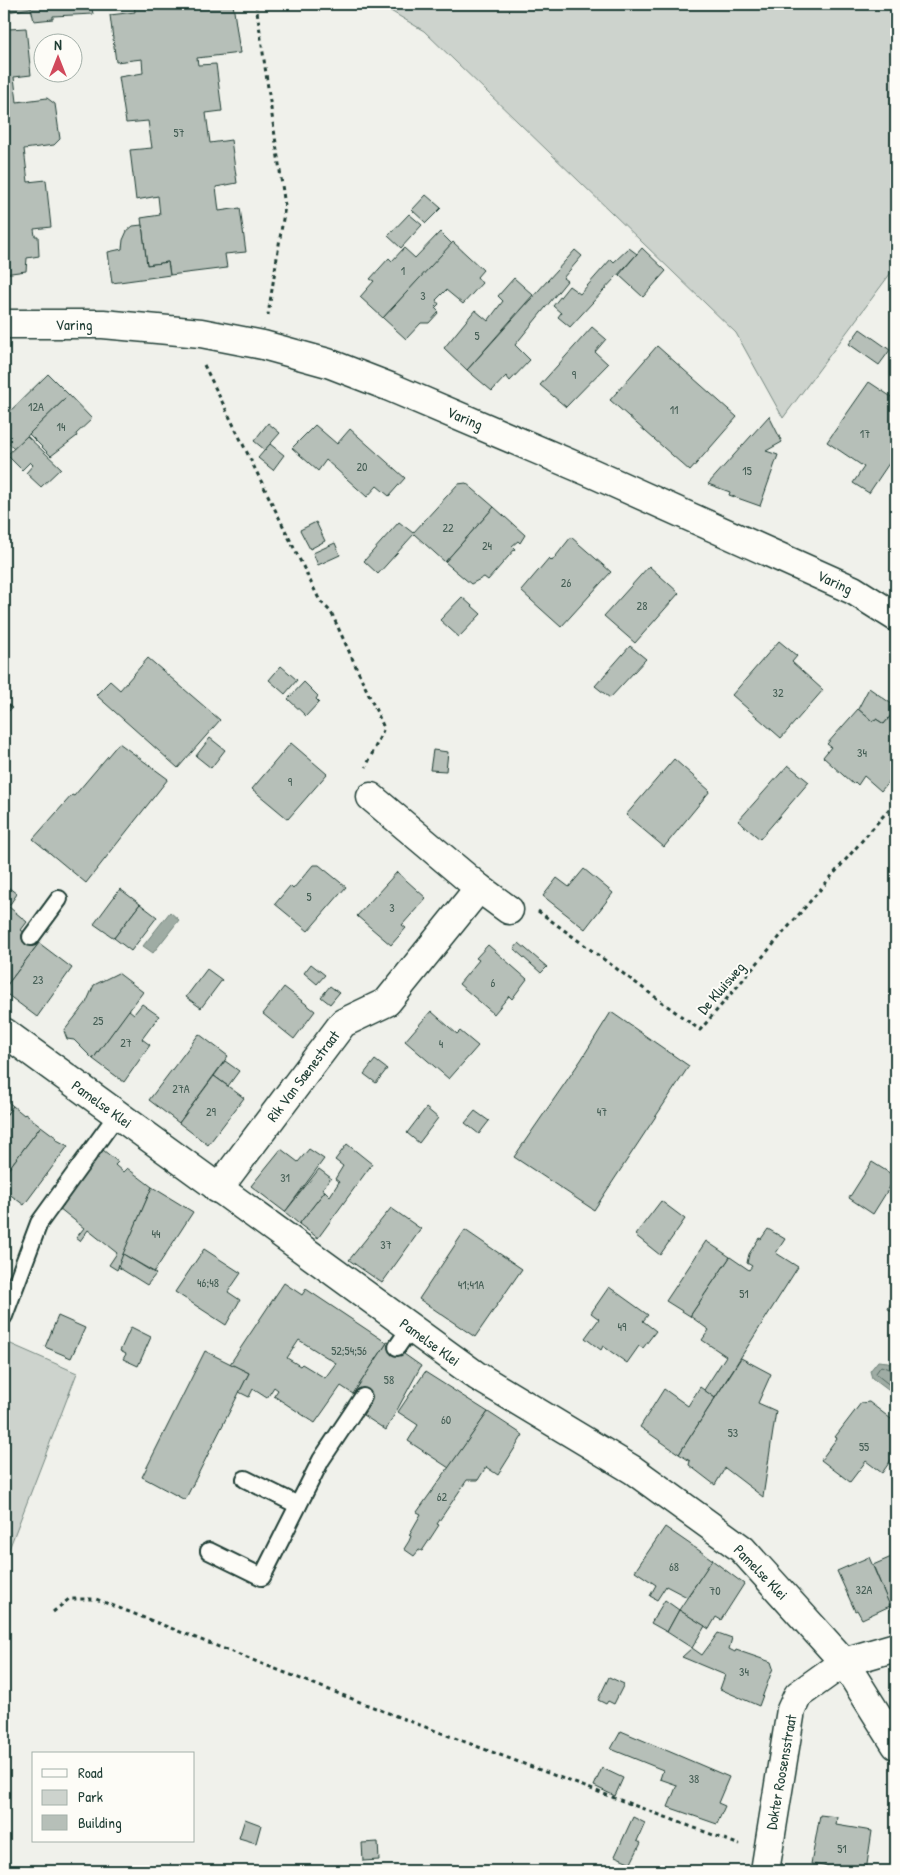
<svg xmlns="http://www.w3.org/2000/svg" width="900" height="1875" font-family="'Patrick Hand',sans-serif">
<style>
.green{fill:#cdd3cd;stroke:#768880}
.water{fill:#9faca4;stroke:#6c8077}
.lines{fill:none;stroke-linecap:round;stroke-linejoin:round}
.shore{stroke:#526961;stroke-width:1}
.building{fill:#b6bfb8;stroke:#1f3d34;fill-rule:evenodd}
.lane-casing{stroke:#1f3d34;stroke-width:20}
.street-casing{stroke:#1f3d34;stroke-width:31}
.secondary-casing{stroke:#1f3d34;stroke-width:31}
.path{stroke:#1f3d34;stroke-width:3;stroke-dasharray:4 4;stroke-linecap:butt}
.lane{stroke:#fdfcf7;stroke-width:16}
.street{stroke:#fdfcf7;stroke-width:28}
.secondary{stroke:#fdfcf7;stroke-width:28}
.labels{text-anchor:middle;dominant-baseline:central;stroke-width:4;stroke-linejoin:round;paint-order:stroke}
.number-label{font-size:12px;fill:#455e55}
.street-label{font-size:15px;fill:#1f3d34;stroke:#fdfcf7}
</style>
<rect width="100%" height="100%" fill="#f0f1eb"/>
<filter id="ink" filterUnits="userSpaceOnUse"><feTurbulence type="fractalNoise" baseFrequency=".02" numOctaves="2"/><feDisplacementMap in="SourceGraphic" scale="10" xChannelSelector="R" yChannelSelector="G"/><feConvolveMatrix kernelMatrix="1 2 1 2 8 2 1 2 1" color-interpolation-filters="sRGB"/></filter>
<g filter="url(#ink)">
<g class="green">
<polygon points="379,4 896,4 896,266 783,418 736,333 424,31"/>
<polygon points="4,1341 77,1373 4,1562"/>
</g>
<g class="water">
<polygon points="170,912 179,920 153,953 143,946"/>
<polygon points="878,1361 888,1362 896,1369 896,1396 872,1378 870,1371"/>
</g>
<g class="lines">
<polyline class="shore" points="896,1372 881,1366 876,1373 877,1375 896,1390"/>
</g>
<g class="building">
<polygon points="4,4 91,4 93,14 53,16 53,19 34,21 31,8 7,12 9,29 26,28 31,75 14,77 17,102 47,98 55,104 60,139 54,145 24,149 28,182 46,180 51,227 34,229 35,236 38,236 39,256 27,258 26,271 4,274"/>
<polygon points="134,4 233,4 240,53 197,58 198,65 216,64 222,111 206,113 210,143 231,140 237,183 216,187 219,211 240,208 246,252 225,254 227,268 170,275 168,262 147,265 141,218 160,215 158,196 136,200 130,150 152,148 148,121 126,123 119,77 143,73 142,59 116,62 111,23 110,15 135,12"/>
<polygon points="426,195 441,208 426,223 412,210"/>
<polygon points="409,214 422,225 401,248 388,236"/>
<polygon points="142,225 147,265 168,262 170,275 112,283 108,252 122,249 123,240 127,231 133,226"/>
<polygon points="440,232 452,244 383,318 360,297 374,281 370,279 389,258 392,261 404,248 415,258"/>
<polygon points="453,242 483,270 477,277 482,283 463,304 446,290 436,300 439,304 435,308 439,312 429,323 421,323 406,339 383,318"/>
<polygon points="629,248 637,254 570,327 558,317 561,313 553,306 569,286 580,294 611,259 614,262"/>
<polygon points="642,248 666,271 643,297 619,275"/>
<polygon points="575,250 582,256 563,278 567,281 515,345 530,360 510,381 506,376 492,391 467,370"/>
<polygon points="514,278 533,295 467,370 444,348 475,310 488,321 503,301 498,296"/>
<polygon points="592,327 606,339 595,352 608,364 566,407 540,385"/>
<polygon points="860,329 890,350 879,365 849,344"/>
<polygon points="657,346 737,417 690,471 610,400"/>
<polygon points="48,374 69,395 14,449 4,438 4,417"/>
<polygon points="869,382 896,400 896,419 894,422 896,424 896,453 869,493 853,483 864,467 827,442"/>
<polygon points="69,395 92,419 76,434 77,436 51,456 29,434"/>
<polygon points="769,416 782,442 766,451 778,455 760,506 729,495 730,492 708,484"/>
<polygon points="268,423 280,433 265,450 254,441"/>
<polygon points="315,425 337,444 350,429 405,478 389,496 377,486 367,497 326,460 318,471 292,448"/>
<polygon points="27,436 61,468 41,487 26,473 33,465 30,462 22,470 7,455"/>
<polygon points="270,444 284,455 273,470 258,458"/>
<polygon points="466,483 494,507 445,562 414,534 378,574 364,561 399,522 413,533 458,484"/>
<polygon points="494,507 525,535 520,543 518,541 512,546 515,549 488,580 484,577 471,584 445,562"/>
<polygon points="316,522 325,541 310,549 300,530"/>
<polygon points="571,537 611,572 561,627 521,591 549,558 552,561"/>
<polygon points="335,543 340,555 318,565 313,553"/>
<polygon points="649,566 679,593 635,643 604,616"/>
<polygon points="462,597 481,614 459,637 440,620"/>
<polygon points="779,641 797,656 792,662 823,690 781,738 732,695"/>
<polygon points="630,646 646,659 610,698 595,686"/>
<polygon points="148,658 220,720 178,768 96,695 110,681 120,690"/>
<polygon points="281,666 297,680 285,694 269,680"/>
<polygon points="304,682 318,696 316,699 319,702 306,716 288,699"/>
<polygon points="869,688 896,707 896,716 893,713 884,724 876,719 872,721 858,709"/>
<polygon points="4,701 12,708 4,716"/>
<polygon points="858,709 872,721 876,719 884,724 893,713 896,716 896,773 881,791 864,776 858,785 855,782 853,784 823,757 831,747 827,744"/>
<polygon points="210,738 225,750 211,768 196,756"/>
<polygon points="119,743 168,779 86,883 33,839 72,795 74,796"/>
<polygon points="291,743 327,774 288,819 252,789"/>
<polygon points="433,750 448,752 446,771 430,770"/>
<polygon points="674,759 710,791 664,847 626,815"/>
<polygon points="788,765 809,782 760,839 738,821"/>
<polygon points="313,865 319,865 346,887 308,931 275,904 290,886 293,889"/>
<polygon points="584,869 613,893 585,929 543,896 557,878 569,887"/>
<polygon points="397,872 426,898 402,925 406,928 391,945 357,916"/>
<polygon points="4,884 17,894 4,913"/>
<polygon points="120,889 140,904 114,938 94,924"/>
<polygon points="140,904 157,917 131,951 114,938"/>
<polygon points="9,907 27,922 21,930 39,943 4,989 4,913"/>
<polygon points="39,943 72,968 37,1017 4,992 4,989"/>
<polygon points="519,943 547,967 541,973 514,949"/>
<polygon points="488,945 527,979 512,999 509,996 494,1014 459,984 479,960 476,958"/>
<polygon points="311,964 325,975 317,984 304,973"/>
<polygon points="207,969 222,980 201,1008 186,997"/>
<polygon points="118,973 143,992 93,1059 74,1040 67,1039 64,1031 86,1003 94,985"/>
<polygon points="330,986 339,993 330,1004 321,997"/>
<polygon points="284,987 315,1011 294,1039 263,1014"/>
<polygon points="142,1004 159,1016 142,1039 150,1045 124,1082 93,1059 129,1010 134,1014"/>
<polygon points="431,1011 457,1034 460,1031 478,1046 449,1079 405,1041"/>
<polygon points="611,1012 689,1066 594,1210 514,1157 581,1060"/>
<polygon points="199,1034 228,1056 179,1123 149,1100"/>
<polygon points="375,1060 387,1069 376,1083 364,1074"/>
<polygon points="225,1061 239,1071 228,1086 214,1076"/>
<polygon points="214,1076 244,1098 208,1145 179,1123"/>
<polygon points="4,1101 6,1102 7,1101 13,1106 4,1118"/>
<polygon points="13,1106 24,1115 25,1114 41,1126 4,1175 4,1118"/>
<polygon points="426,1108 438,1118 419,1143 407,1133"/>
<polygon points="475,1111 489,1121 479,1134 465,1123"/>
<polygon points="41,1126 57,1138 55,1139 68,1146 24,1205 4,1190 4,1175"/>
<polygon points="347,1144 372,1164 318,1238 299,1224 325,1191 330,1196 339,1182 335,1179 343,1166 335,1160"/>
<polygon points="281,1149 298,1162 309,1149 324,1159 285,1212 251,1186"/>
<polygon points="103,1150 118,1162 115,1165 123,1172 127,1168 152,1187 117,1270 109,1265 117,1253 88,1230 80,1241 76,1238 84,1228 59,1208"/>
<polygon points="872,1162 896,1177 873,1214 849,1198"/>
<polygon points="319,1169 331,1178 322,1189 325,1191 299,1224 285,1212"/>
<polygon points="152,1187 193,1212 154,1272 123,1254"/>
<polygon points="661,1201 685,1219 660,1255 635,1235"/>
<polygon points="391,1208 421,1229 382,1283 349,1260"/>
<polygon points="768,1229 785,1239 776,1253 798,1267 715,1398 704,1390 726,1356 702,1340 709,1330 690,1316 730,1257 749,1270 752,1266 747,1263 749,1254 759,1238 761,1239"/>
<polygon points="465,1230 522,1269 475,1337 419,1299"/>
<polygon points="706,1241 730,1257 690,1316 666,1301"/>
<polygon points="204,1249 241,1273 228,1292 240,1300 226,1325 175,1292"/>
<polygon points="123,1254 156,1274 147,1285 118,1267"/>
<path d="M284 1283 302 1295 306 1289 387 1343 353 1394 341 1386 315 1423 274 1396 278 1390 274 1387 267 1398 253 1389 249 1397 239 1392 249 1373 230 1364ZM299 1340 336 1363 325 1378 302 1364 300 1366 287 1358Z"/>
<polygon points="609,1287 648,1315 643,1321 656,1331 643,1348 639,1346 627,1363 603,1346 601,1350 585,1338 599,1319 591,1313"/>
<polygon points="896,1290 896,1313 888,1309"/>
<polygon points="58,1316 85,1328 71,1358 45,1347"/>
<polygon points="131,1327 151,1337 138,1366 123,1359 126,1354 120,1351"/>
<polygon points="388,1341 406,1352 404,1354 421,1366 386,1430 363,1415 371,1402 355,1391 387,1343 386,1342"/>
<polygon points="205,1351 249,1373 185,1500 142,1477"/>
<polygon points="741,1358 771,1374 758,1403 776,1411 763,1497 725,1468 715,1485 689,1465 690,1461 679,1454"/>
<polygon points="425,1372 488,1412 449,1468 408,1441 418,1425 398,1412"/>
<polygon points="700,1387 715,1398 679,1454 640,1427 664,1389 688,1406"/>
<polygon points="869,1402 895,1422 896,1420 896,1453 882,1473 866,1461 850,1482 821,1460 837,1438 835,1437 861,1403"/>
<polygon points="488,1412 523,1435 498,1475 486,1467 478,1480 467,1480 437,1524 439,1525 426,1545 422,1551 419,1550 414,1556 404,1549 409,1541 411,1536 409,1535 421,1514 417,1512"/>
<polygon points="665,1527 713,1560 687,1597 666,1586 657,1600 650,1596 656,1585 635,1571"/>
<polygon points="896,1555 896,1610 892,1612 873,1565"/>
<polygon points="869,1557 890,1606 862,1619 857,1610 855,1611 837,1571"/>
<polygon points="712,1560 744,1584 721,1620 716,1617 709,1629 679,1610"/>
<polygon points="665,1600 679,1610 667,1632 651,1623"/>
<polygon points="679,1610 705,1626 692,1648 667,1632"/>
<polygon points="718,1633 732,1638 729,1649 735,1652 736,1650 771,1662 773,1668 759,1706 720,1689 725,1675 682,1657 692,1648 702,1655"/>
<polygon points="609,1677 624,1684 614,1704 608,1701 606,1704 598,1700"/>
<polygon points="621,1731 729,1777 718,1803 725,1806 717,1824 668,1807 677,1785 660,1779 663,1770 611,1749"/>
<polygon points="602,1768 623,1778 615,1796 594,1786"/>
<polygon points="820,1815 837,1817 836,1825 872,1831 866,1871 842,1871 842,1869 811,1864"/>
<polygon points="633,1817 645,1823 637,1841 641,1843 631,1863 615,1856"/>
<polygon points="245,1819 261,1825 256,1843 239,1838"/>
<polygon points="378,1842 379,1860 363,1861 362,1843"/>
<polygon points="28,1865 51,1871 26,1871"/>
</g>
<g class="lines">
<g class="lane-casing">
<g id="lane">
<polyline points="31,937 59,899"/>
<polyline points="4,1316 39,1223 117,1115"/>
<polyline points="397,1347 410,1328"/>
<polyline points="245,1479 298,1505"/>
<polyline points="209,1551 262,1577 321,1460 363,1397"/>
</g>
</g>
<g class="street-casing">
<g id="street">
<polyline points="4,324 103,324 201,333 263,345 328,363 390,387 592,473 853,590 896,617"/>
<polyline points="479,888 509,910"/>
<polyline points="218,1189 343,1023 387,1002 479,888 371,797"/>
<polyline points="765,1871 791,1710 798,1695 844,1662"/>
</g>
</g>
<g class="secondary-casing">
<g id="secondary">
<polyline points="4,1032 477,1376 633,1470 742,1549 844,1662 896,1745"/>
<polyline points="844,1662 896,1647"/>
</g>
</g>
<g class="path">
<polyline points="256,4 285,206 268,315"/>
<polyline points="204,365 320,601 331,612 384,728 366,767"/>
<polyline points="538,911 700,1030 896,801"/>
<polyline points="53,1612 69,1599 96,1599 396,1716 740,1845"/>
</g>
<use href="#lane" class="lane"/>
<use href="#street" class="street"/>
<use href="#secondary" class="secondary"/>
</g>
</g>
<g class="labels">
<g class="number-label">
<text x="179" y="132">57</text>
<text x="403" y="270">1</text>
<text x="423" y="295">3</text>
<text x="477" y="335">5</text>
<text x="574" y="374">9</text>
<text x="36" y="406">12A</text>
<text x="674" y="409">11</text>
<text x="61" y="426">14</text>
<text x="865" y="433">17</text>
<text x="362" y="466">20</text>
<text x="747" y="470">15</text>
<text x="448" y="527">22</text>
<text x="487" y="545">24</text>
<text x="566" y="582">26</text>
<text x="642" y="605">28</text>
<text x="778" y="692">32</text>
<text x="862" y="752">34</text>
<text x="290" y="781">9</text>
<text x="309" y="896">5</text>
<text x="392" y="907">3</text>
<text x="38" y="979">23</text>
<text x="493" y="982">6</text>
<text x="98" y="1020">25</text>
<text x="126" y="1042">27</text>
<text x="441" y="1043">4</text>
<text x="181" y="1088">27A</text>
<text x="211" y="1111">29</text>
<text x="602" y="1111">47</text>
<text x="285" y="1177">31</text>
<text x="156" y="1233">44</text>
<text x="386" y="1244">37</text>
<text x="208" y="1282">46;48</text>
<text x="471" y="1284">41;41A</text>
<text x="744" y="1293">51</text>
<text x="622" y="1326">49</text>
<text x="349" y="1350">52;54;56</text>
<text x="389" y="1379">58</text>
<text x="446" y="1419">60</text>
<text x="733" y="1432">53</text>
<text x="864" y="1446">55</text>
<text x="442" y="1496">62</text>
<text x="674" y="1566">68</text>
<text x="864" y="1589">32A</text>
<text x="715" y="1590">70</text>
<text x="744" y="1671">34</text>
<text x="694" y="1778">38</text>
<text x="842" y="1848">51</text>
</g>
<g class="street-label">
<text x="74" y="324">Varing</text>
<text transform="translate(465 418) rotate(23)">Varing</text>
<text transform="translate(835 582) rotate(25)">Varing</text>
<text transform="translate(721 988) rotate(-49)">De Kluisweg</text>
<text transform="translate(303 1076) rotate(-53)">Rik Van Saenestraat</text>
<text transform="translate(102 1104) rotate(36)">Pamelse Klei</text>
<text transform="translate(430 1342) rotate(36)">Pamelse Klei</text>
<text transform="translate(761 1572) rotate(46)">Pamelse Klei</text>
<text transform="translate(781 1772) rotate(-80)">Dokter Roosensstraat</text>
</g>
</g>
<rect width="900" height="1875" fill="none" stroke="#fdfcf7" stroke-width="20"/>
<rect x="10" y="10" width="880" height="1855" fill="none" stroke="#1f3d34" stroke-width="2" filter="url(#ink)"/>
<rect x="32" y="1752" width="162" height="90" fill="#fdfcf7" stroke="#a4b0a9"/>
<rect x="42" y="1769" width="25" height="8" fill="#fdfcf7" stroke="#a4b0a9"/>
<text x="78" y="1778" font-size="15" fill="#1f3d34">Road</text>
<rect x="42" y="1790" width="25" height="15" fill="#cdd3cd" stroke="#a4b0a9"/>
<text x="78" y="1802" font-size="15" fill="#1f3d34">Park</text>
<rect x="42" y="1815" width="25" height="15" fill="#b6bfb8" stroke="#a4b0a9"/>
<text x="78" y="1828" font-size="15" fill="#1f3d34">Building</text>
<g transform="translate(58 58)"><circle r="24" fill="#fdfcf7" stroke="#a4b0a9"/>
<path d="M0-4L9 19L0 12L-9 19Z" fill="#d1495b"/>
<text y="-8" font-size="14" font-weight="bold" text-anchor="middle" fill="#1f3d34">N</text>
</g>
</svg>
